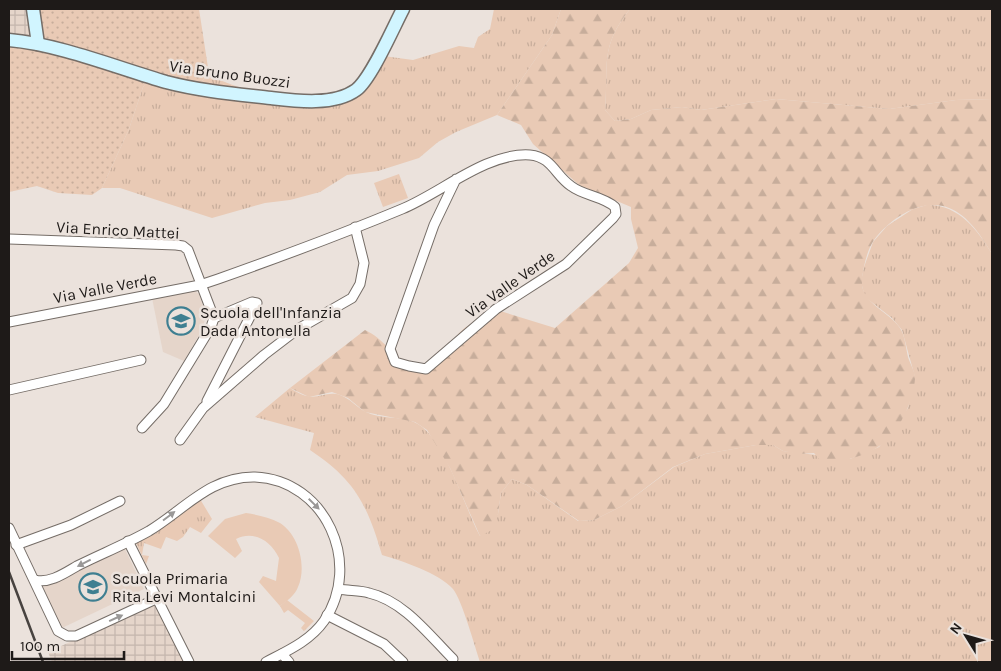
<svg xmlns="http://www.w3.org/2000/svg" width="1001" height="671" font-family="Karla,sans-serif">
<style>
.built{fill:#e5d5ca}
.industrial{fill:url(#industrial-grid)}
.grass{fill:url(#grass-tufts)}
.forest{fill:url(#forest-firs)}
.park{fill:url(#park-dots)}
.garden{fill:#e9cab5}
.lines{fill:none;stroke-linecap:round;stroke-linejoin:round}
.street-casing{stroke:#756d67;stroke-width:11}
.secondary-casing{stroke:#756d67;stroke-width:15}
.street{stroke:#fff;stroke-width:9}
.secondary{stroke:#d1f5ff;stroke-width:12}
.rail{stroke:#484340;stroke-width:2.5}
.oneway{fill:#9a9897}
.labels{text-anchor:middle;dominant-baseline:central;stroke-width:5;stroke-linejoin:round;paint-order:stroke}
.street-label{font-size:16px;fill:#1e1a18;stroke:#ebe2dc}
.poi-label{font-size:16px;fill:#1e1a18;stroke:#ebe2dc;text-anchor:start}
</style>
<defs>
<pattern id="industrial-grid" width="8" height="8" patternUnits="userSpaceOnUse" patternTransform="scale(1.25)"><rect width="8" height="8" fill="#e5d5ca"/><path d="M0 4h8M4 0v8" fill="none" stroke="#c4b6ad"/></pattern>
<pattern id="grass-tufts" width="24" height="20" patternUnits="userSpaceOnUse" patternTransform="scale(1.25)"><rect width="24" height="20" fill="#e9cab5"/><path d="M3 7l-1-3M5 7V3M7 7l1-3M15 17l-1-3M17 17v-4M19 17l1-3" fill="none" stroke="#c7ad9b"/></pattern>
<pattern id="forest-firs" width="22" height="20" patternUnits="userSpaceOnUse" patternTransform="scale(1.25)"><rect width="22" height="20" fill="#e9cab5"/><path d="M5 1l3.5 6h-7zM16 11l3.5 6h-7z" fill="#c7ad9b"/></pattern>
<pattern id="park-dots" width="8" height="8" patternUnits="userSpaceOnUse" patternTransform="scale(1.25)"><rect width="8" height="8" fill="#e9cab5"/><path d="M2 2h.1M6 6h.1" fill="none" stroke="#c7ad9b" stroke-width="1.8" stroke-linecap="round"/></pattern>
</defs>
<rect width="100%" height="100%" fill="#ebe2dc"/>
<g class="built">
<polygon points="192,289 199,294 206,315 203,328 184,361 163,352 152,298"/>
<polygon points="124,547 144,589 62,628 42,586"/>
</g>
<g class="industrial">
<polygon points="9,9 35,9 33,43 9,42"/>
<polygon points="155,603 187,662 52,662 48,652"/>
</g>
<g class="grass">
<path d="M494 9H561L552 35 497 115 456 132 438 142 419 158 378 171 347 175 320 192 290 200 265 203 212 218 120 188H102L129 129 143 87 151 77 166 75 200 83 209 74C252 99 302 98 350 91L376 55 413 60 459 46 474 48 478 37 490 29Z"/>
<path d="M630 9H992V99L956 100 889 109 776 99 701 110 682 107 651 110 631 119 615 121 605 110C609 64 599 48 630 9Z"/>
<polygon points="399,174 408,198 383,207 374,183"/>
<path d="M927 205C958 204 978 230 992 254V662H480C475 647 462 600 453 589 439 573 402 561 382 555 367 504 355 480 310 450L314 433 255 417 290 388C295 391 301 395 307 396 318 399 327 391 340 395 351 399 356 407 366 412 380 419 399 416 414 422 444 434 464 507 480 536L498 514 501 493 512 479 527 485 578 521 594 520 622 506 674 467 705 454 756 445H773L783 451 850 459 879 447 908 408 915 377 902 330 892 318 865 297 861 282 864 267 873 242 887 226 913 209Z"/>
<polygon points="200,499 212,519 201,533 190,527 183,537 177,541 166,537 161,549 144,543 142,555 149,556 146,564 135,541 157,533 156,530"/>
<polygon points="287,600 314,621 304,631 301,628 305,623 288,610 284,613 280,606"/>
</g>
<path class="forest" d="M561 9H630C599 48 609 64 605 110L615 121 631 119 651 110 682 107 701 110 776 99 889 109 956 100 992 99V254C982 237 968 215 949 208 921 197 890 219 874 240 867 250 863 268 862 280 860 303 889 311 900 328 905 335 906 349 908 357 910 364 916 373 915 379 913 402 899 434 878 447 863 457 842 461 824 465L814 453 799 454 783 451 773 445H756L705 454 673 467 622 506 594 520 579 521 527 485 512 479 501 493 498 514 492 530 480 536 450 468 427 430 415 422 365 412 348 398 332 392 309 397 290 388 365 330C383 338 395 358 408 363 436 375 448 340 466 327 476 320 487 315 497 310L555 328 629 263 638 248 631 219V207L579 185 533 144 521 125 497 115 552 35Z"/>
<polygon class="park" points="35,9 199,9 209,74 200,83 166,75 151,77 143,87 129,129 102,188 92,195 58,193 37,186 9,192 9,42 33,42"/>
<path class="garden" d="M246 513C258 515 269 517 280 523 299 535 307 567 298 587 295 595 287 601 280 606L259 582 263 576 276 581 279 558C271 541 254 530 236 539L242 551 235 558 208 536 225 519Z"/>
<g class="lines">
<g class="street-casing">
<g id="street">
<polyline points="9,239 176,245 183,246 188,250 214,318 211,327 164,404 142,428"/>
<path d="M9 322 200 285 218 279C280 257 342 234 402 209 441 193 487 152 530 155 552 157 555 175 571 186 584 196 603 196 615 207L616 214 613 218 566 264 496 309 426 369 409 366 395 362 390 349 434 225 456 179"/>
<polyline points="9,390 141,360"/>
<polyline points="207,401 257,303 252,302 214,318"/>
<polyline points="180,440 203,408 264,355 298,329 352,298 360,284 364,263 355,227"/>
<polyline points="9,528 58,631 67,636 76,636 156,599"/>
<polyline points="128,541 189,662"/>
<polyline points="16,545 71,525 120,501"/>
<path d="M35 580C49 584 65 573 77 566 101 554 126 544 149 531 184 510 210 476 255 477 326 480 363 564 324 621 310 641 287 651 266 662"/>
<path d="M339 589C349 591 360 590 369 593 404 601 429 635 453 659"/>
<polyline points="327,615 384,644 403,662"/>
<polyline points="282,654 289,662"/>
</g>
</g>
<g class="secondary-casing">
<g id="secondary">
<polyline points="33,9 38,44"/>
<path d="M9 40C58 44 118 68 166 82 200 91 236 94 271 98 296 101 334 106 356 90 371 79 393 28 403 9"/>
</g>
</g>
<use href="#street" class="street"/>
<use href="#secondary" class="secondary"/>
<polyline class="rail" points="9,572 43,662"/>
</g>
<defs><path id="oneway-solid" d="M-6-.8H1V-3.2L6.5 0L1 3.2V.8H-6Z" transform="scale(1.25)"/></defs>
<g class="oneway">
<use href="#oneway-solid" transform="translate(314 504) rotate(45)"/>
<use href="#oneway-solid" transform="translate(169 516) rotate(-37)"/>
<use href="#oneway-solid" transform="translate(84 563) rotate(153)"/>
<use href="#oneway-solid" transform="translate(116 618) rotate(-24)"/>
</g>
<defs>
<g id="school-ring" transform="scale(1.4375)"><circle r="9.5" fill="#ebe2dc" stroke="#3e7f91" stroke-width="1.5"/><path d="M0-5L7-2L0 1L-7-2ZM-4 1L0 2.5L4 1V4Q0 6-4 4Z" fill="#3e7f91"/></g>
</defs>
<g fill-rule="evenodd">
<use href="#school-ring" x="181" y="321"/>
<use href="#school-ring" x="93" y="587"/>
</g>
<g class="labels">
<g class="street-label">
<text transform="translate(230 74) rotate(8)">Via Bruno Buozzi</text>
<text transform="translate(118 230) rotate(3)">Via Enrico Mattei</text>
<text transform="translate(510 284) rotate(-35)">Via Valle Verde</text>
<text transform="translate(105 288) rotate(-11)">Via Valle Verde</text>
</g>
<g class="poi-label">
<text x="200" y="312">Scuola dell'Infanzia<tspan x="200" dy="18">Dada Antonella</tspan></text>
<text x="112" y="578">Scuola Primaria<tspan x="112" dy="18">Rita Levi Montalcini</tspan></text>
</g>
</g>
<rect width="1001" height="671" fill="none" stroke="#1e1a18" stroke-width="20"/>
<g transform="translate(966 636) rotate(307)" stroke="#ebe2dc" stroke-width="4" paint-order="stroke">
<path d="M0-4L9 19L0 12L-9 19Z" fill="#1e1a18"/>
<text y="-8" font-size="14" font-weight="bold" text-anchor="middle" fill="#1e1a18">N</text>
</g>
<path d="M12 651v8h112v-8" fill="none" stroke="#1e1a18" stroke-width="2.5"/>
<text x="20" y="651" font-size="15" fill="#1e1a18" stroke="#ebe2dc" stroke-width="4" paint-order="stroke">100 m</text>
</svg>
